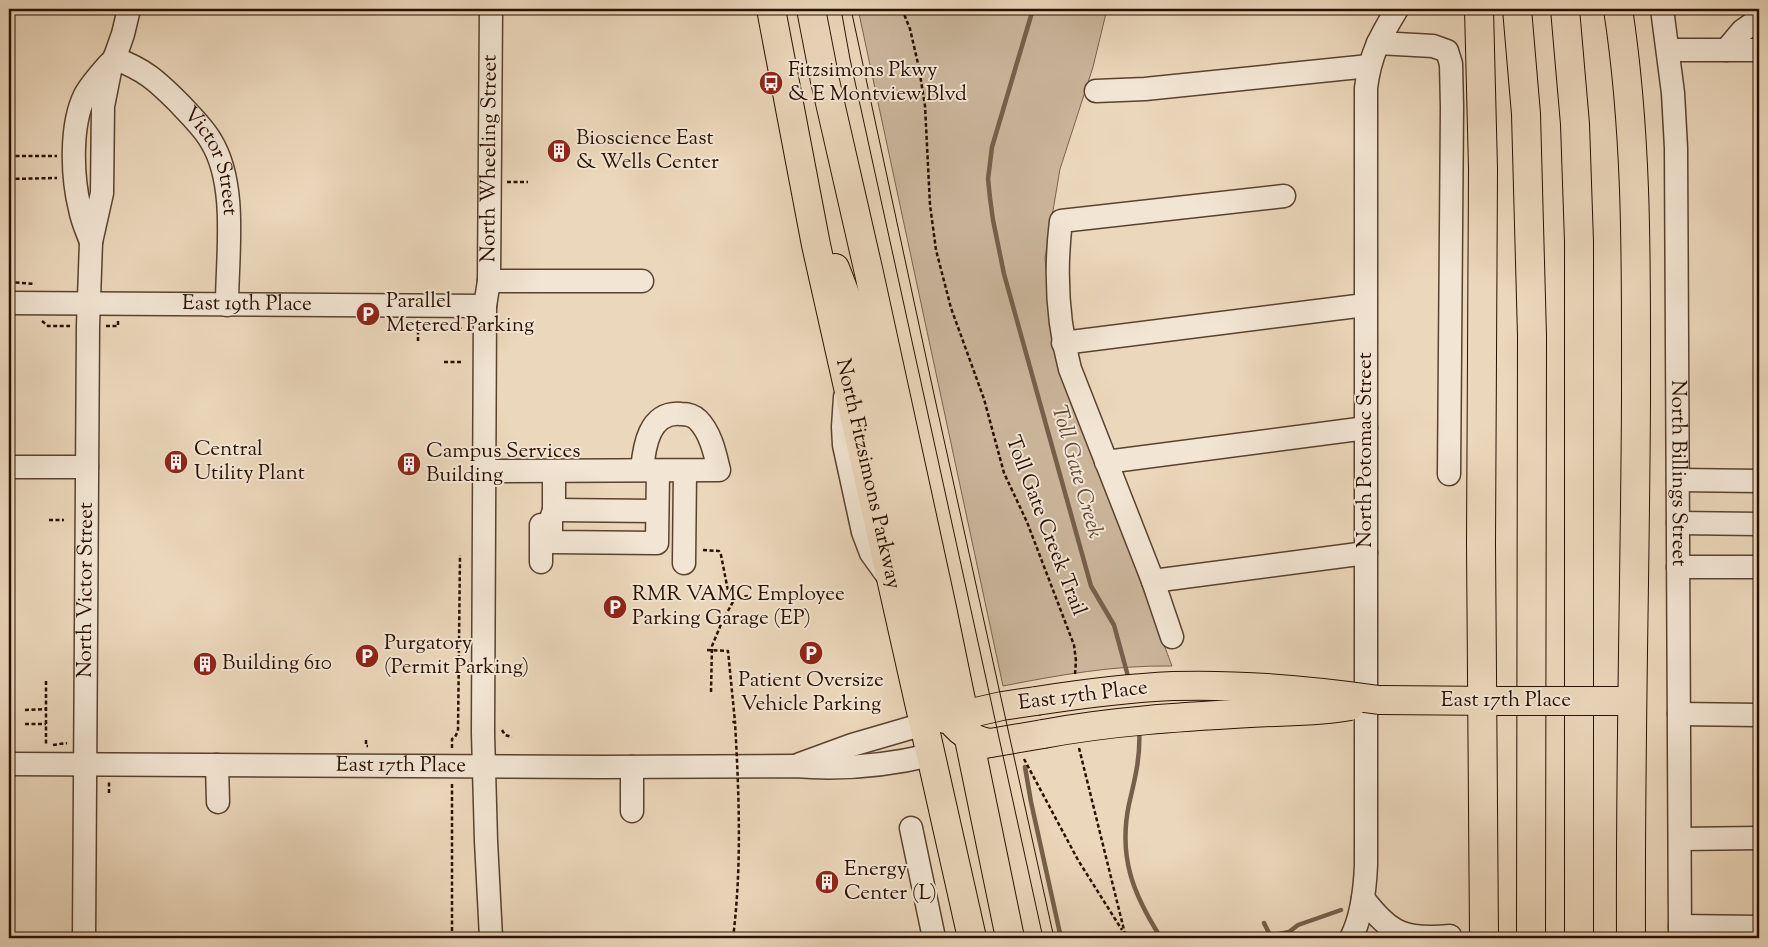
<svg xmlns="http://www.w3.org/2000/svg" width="1768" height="947" font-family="'Sorts Mill Goudy',serif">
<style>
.green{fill:#cab59b;stroke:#7a624e}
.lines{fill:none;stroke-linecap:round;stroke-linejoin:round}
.stream{stroke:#765f4a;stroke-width:4.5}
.minor-casing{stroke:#5a422f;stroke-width:25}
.major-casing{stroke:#2a1000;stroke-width:30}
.highway-casing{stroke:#2a1000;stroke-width:30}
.path{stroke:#2a1000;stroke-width:2.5;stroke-dasharray:4 2.5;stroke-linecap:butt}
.minor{stroke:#f2e5d3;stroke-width:22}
.major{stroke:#ebd7bb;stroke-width:28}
.highway{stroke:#ebd7bb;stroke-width:28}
.tram{stroke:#2a1000;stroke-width:1}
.major-bridge-casing{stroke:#2a1000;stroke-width:30;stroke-linecap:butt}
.path-bridge{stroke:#2a1000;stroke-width:2.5;stroke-dasharray:4 2.5;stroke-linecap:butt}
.major-bridge{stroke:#ebd7bb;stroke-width:28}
.labels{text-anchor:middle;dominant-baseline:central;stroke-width:4;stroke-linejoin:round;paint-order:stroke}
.poi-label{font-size:21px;fill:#2a1000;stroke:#f2e5d3;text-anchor:start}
.street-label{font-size:21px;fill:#2a1000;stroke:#f2e5d3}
.water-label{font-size:22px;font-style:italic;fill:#634b37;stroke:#f2e5d3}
</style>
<rect width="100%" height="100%" fill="#ebd7bb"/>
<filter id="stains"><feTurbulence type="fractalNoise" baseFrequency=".004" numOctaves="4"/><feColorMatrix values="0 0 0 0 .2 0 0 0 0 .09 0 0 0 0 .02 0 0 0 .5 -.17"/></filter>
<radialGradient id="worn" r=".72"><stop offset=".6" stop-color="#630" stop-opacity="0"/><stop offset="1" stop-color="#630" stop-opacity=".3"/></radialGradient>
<path class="green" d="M858 9H1107L1093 67 1060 169 1045 258 1053 348 1172 666C1115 665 1059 675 1003 686Z"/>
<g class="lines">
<g class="stream">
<polyline points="1033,9 992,147 988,179 990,198 993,220 1004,274 1091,586 1114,625 1129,680"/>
<path d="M1139 729C1141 755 1135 779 1129 804 1118 857 1133 894 1161 938"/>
<polyline points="1025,767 1031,802 1061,938"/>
<polyline points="1264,923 1271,937"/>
<polyline points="1268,938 1274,935 1289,932 1298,925 1341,910"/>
</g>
<g class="minor-casing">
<g id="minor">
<path id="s1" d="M1662 9 1673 93 1676 148 1680 938"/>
<polyline points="1378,43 1433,46 1447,51 1451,64 1452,107 1449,474"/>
<polyline points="1668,50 1759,50"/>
<polyline points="1726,50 1742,31 1759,19"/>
<path id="s2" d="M114 58C145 70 156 80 179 103 190 115 203 127 211 141 238 185 227 255 227 305"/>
<polyline points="1096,91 1145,89 1369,66"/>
<path d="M91 242C87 231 82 221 80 209 72 177 70 125 85 95 91 84 100 74 109 64"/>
<polyline points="489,281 642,281"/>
<path id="s3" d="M9 303 485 306"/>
<polyline points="1063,343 1365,305"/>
<polyline points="845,397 843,427 844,445 863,532 871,553 889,578"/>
<polyline points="1106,462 1366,428"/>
<polyline points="9,467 87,467"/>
<path d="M485 471 719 470C715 454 711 433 698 420 693 415 688 414 681 414 649 411 644 447 642 470"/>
<polyline points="554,471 554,510 551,519 551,542 657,543 658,471"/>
<polyline points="1678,480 1759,481"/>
<polyline points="554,510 657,511"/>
<polyline points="1678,523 1759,524"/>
<polyline points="541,525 541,562"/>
<polyline points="684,563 685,471"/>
<polyline points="1678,567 1759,567"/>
<polyline points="1153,581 1366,553"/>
<path d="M1172 637 1153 581 1070 369C1057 320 1055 270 1061 221L1284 196"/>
<polyline points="1679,714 1759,715"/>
<path id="s4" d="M9 764 601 767 795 766C842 770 885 766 931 755"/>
<polyline points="800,764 852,745 924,724"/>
<polyline points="217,765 218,802"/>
<polyline points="632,767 632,811"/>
<polyline points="911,828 934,938"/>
<polyline points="1680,839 1759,838"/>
<path d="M1363 898C1390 934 1405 940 1450 936"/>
<polyline points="1680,926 1759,927"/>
<path id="s5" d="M84 938 88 326 91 242 102 193 103 106 110 71 123 34 129 9"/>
<path id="s6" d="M491 938 486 841 483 733 485 306 489 281 491 9"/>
<path d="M1351 938C1362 917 1365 889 1366 865V88C1370 55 1380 37 1397 9"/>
</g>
</g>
<g class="major-casing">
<g id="major">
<path id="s7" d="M771 9 816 245 972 938"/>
<polyline points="811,9 825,81 869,273 942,608 1010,938"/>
<path d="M835 268 854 317 862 345 942 702C950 725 965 739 990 743"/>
<polyline points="1379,700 1500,701"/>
<polyline points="945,719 1002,706 1036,701"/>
<polyline points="973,746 1043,734"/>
</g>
</g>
<g class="highway-casing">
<g id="highway">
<polyline points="1479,9 1483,169 1481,544 1484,938"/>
<polyline points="1517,9 1526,114 1532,336 1531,938"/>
<polyline points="1565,9 1575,124 1579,242 1579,938"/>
<path d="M1618 9C1638 139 1636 269 1636 401 1635 580 1630 759 1631 938"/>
</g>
</g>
<g class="path">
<polyline points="902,9 910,29 919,68 925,106 930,205 936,250 951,308 984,399 1004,473 1027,522 1074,645 1076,661 1075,674"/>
<polyline points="9,156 57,156"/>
<polyline points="9,179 57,178"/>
<polyline points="507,182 528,182"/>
<polyline points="9,282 35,284"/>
<polyline points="42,321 48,326 70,326"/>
<polyline points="106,326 118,326 118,321"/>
<polyline points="418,341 418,329 463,329"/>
<polyline points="444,362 463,362"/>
<polyline points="49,520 64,520"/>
<polyline points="703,550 719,551 721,555 729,596 735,598 748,596"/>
<polyline points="707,650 728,651 735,722 730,722"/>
<polyline points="46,681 46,746"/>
<polyline points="711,692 712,646 722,622 735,598"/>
<polyline points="25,710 46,709"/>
<polyline points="25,724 46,724"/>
<polyline points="502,730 505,735 512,737"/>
<polyline points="366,740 366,746 368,746"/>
<polyline points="53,745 67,743"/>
<polyline points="452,748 452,739 455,737 458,731 460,555"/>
<polyline points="1079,748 1126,938"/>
<polyline points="1024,759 1078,860 1122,930"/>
<polyline points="452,784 452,938"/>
<polyline points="109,793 109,781"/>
</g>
<use href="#minor" class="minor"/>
<use href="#major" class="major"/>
<use href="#highway" class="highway"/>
<g class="tram">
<polyline points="841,9 850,59 1043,938"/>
<polyline points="851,9 935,399 1054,938"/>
</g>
<g class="major-bridge-casing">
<g id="major-bridge">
<path d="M1036 701C1081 694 1127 688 1173 686 1242 684 1310 690 1379 700"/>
<polyline points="1500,701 1618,701"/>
<path d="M1043 734C1112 721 1182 717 1251 713 1284 711 1318 712 1350 706"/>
</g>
</g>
<path class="path-bridge" d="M733 938C742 866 739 794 735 722"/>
<use href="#major-bridge" class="major-bridge"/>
</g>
<defs>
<g id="bus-disc" transform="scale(1.25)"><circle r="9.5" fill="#8f2418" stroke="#f2e5d3"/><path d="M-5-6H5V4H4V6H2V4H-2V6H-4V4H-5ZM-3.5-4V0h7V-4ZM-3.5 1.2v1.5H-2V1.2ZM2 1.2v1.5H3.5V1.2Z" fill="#fff"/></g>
<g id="building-disc" transform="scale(1.25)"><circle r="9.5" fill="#8f2418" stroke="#f2e5d3"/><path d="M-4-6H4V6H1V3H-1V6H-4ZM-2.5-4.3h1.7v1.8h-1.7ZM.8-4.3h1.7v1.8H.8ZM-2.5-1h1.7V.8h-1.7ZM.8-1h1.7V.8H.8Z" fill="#fff"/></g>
<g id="parking-disc" transform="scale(1.25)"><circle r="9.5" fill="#8f2418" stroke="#f2e5d3"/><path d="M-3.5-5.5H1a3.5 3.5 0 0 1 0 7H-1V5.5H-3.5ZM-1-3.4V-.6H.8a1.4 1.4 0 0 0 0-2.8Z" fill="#fff"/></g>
</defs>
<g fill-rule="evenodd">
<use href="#bus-disc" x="771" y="83"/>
<use href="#building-disc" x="559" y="151"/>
<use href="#parking-disc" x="368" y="314"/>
<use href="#building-disc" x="176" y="462"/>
<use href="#building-disc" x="409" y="464"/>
<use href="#parking-disc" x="615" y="607"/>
<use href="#parking-disc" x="811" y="653"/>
<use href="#parking-disc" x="367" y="656"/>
<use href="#building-disc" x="205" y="664"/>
<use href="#building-disc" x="827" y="882"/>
</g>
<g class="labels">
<g class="poi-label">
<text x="788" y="71">Fitzsimons Pkwy<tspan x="788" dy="24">&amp; E Montview Blvd</tspan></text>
<text x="576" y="139">Bioscience East<tspan x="576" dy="24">&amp; Wells Center</tspan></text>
<text x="386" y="302">Parallel<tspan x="386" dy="24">Metered Parking</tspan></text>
<text x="194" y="450">Central<tspan x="194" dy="24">Utility Plant</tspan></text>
<text x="426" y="452">Campus Services<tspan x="426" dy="24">Building</tspan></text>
<text x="632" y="595">RMR VAMC Employee<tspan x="632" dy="24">Parking Garage (EP)</tspan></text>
<text x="384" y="644">Purgatory<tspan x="384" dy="24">(Permit Parking)</tspan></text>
<text x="222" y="664">Building 610</text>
<text x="811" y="681" text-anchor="middle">Patient Oversize<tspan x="811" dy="24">Vehicle Parking</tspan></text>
<text x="844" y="870">Energy<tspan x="844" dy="24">Center (L)</tspan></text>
</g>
<g class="street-label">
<text stroke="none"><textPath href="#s6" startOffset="780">North Wheeling Street</textPath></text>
<text stroke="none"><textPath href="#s2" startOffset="149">Victor Street</textPath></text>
<text stroke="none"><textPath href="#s3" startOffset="238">East 19th Place</textPath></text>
<text transform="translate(1366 450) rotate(-90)">North Potomac Street</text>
<text stroke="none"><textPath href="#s1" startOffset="465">North Billings Street</textPath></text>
<text stroke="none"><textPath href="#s7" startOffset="475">North Fitzsimons Parkway</textPath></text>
<text transform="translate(1045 526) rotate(69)">Toll Gate Creek Trail</text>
<text stroke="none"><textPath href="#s5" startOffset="348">North Victor Street</textPath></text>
<text transform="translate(1083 696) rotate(-7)">East 17th Place</text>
<text x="1506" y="701">East 17th Place</text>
<text stroke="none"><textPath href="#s4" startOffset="392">East 17th Place</textPath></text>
</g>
<g class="water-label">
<text transform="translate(1076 472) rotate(74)">Toll Gate Creek</text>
</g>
</g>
<rect width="1768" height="947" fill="none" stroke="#ebd7bb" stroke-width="30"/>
<rect x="10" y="10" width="1748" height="927" fill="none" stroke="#2a1000" stroke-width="2.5"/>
<rect x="15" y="15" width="1738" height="917" fill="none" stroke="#2a1000"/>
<rect width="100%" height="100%" filter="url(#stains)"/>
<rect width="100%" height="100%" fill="url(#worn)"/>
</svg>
